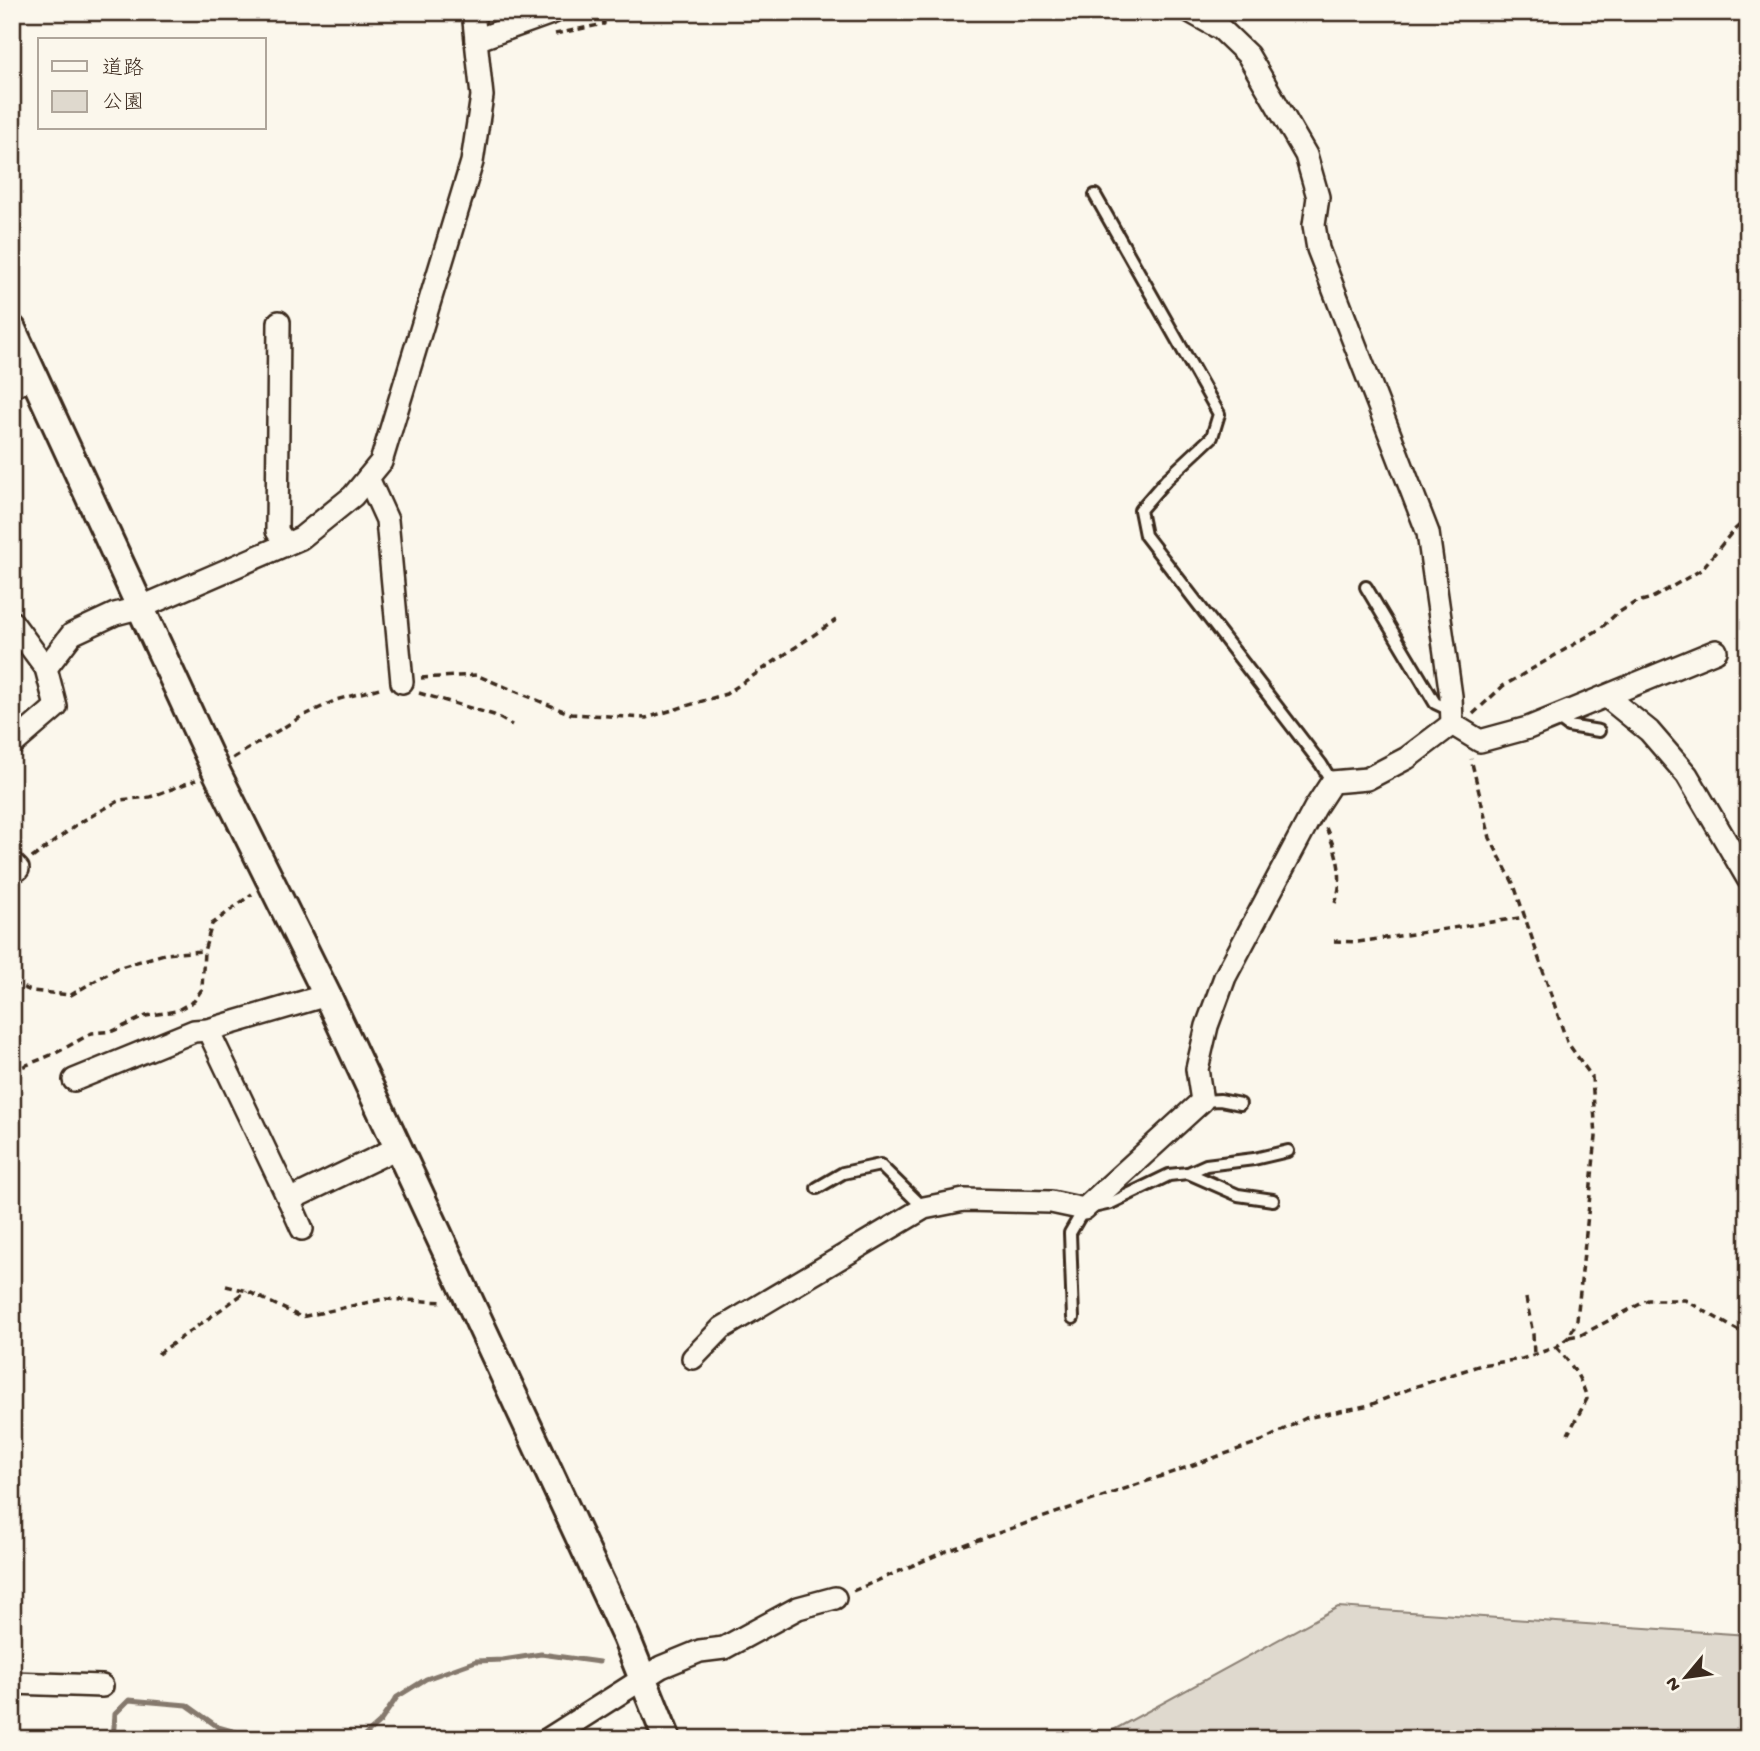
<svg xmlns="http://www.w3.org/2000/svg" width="1760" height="1751" font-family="'Gochi Hand','Klee One',sans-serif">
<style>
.green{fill:#dfd9ce;stroke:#8d8276;stroke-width:2}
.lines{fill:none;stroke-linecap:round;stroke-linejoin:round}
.stream{stroke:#85796d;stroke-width:5}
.service-casing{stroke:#3b2a1e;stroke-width:16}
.minor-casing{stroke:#3b2a1e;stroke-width:26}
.tertiary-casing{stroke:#3b2a1e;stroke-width:32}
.path{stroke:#3b2a1e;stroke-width:3.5;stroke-dasharray:7 5;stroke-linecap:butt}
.service{stroke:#fbf7ec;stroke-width:10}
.minor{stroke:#fbf7ec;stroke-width:21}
.tertiary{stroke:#fbf7ec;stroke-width:26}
</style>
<rect width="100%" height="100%" fill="#fbf7ec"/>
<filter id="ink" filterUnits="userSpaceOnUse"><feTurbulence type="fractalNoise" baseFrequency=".0143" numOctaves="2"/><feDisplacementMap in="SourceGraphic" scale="14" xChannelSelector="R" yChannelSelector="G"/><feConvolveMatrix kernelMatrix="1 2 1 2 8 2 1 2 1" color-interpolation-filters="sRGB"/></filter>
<g filter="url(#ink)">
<polygon class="green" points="1338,1607 1748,1635 1748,1739 1097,1739"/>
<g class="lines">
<g class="stream">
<polyline points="113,1739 115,1714 129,1700 187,1705 218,1727 260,1739"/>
<polyline points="361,1739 380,1722 397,1697 426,1679 476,1661 503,1660 541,1654 599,1662"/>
</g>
<g class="service-casing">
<g id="service">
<polyline points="1095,195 1219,414 1212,437 1166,480 1140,510 1145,535 1321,764 1332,782"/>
<polyline points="1366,587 1435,703 1452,711"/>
<polyline points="1556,717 1568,726 1599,731"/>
<polyline points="1202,1101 1220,1100 1240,1104"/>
<polyline points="1188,1173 1238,1195 1273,1200"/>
<polyline points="817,1188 843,1173 880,1165 924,1208"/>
<polyline points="1073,1318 1070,1233 1084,1209 1111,1203 1169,1175 1188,1173 1206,1165 1254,1159 1288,1151"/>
</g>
</g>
<g class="minor-casing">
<g id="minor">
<polyline points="1191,12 1221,29 1248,55 1306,155 1318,197 1314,225 1318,249 1428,533 1451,696 1452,724"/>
<polyline points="476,40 554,12"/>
<polyline points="279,322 277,531 286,544"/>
<polyline points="12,387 34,376"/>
<polyline points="368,478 387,520 402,682"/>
<polyline points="12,622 46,668"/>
<polyline points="1607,697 1649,731 1687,775 1748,879"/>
<polyline points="1452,724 1480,741 1528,728 1716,651"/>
<polyline points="12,745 56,707 46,668 72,634 115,614 142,607 301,538 353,496 381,462 472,162 482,96 473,12"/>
<polyline points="12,863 18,869"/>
<polyline points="74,1080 194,1031 208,1030"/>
<polyline points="289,1200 208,1030 327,995"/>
<polyline points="302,1229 289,1200 397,1148"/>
<polyline points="693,1358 722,1328 924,1208 964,1200 1051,1202 1084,1209 1202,1101 1197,1069 1207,1026 1225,977 1315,808 1332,782 1367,779 1407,758 1452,724"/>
<polyline points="12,1683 102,1686"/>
<polyline points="548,1739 661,1667 700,1651 724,1648 798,1608 835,1598"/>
</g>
</g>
<g class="tertiary-casing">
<polyline id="tertiary" points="12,329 215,769 327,995 626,1637 667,1739"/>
</g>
<g class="path">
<polyline points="555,34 604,24 603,12"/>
<polyline points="421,678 476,675 571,714 646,718 726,694 836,620"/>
<polyline points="419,693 494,715 512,725"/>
<polyline points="1473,714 1503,686 1600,629 1616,614 1634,603 1652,598 1701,570 1733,531 1748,518"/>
<polyline points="233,758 299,718 336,700 383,687"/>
<path d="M1326 828C1337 852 1345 878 1335 903"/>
<polyline points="32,858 79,823 120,800 150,797 196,780"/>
<polyline points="1334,941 1358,942 1526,917"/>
<polyline points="12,983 31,991 71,995 117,968 164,954 204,951"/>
<polyline points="12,1071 56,1053 92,1033 113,1031 146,1016 176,1011 194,1001 202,989 204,951 212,924 252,894"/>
<polyline points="226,1286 247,1291 301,1317 384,1299 445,1302"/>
<polyline points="1526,1298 1533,1334 1534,1355"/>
<polyline points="1569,1337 1581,1335 1648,1300 1685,1300 1748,1336"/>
<path d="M1556 1347C1570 1362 1582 1379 1587 1399L1568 1434"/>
<polyline points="158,1354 247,1291"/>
<polyline points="853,1591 944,1552 1262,1441 1306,1418 1370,1405 1414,1387 1481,1365 1522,1359 1556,1347 1569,1337 1577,1320 1596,1137 1592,1077 1567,1042 1514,885 1490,838 1471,759"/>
</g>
<use href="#service" class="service"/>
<use href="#minor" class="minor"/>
<use href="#tertiary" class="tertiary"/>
</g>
</g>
<rect width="1760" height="1751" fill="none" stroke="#fbf7ec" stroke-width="42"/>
<rect x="21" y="21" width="1718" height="1709" fill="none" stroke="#3b2a1e" stroke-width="2.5" filter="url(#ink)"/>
<rect x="38" y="38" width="228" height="91" fill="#fbf7ec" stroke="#aea59a" stroke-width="2"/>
<rect x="52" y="61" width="35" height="10" fill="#fbf7ec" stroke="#aea59a" stroke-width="2"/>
<text x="102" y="74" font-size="21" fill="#3b2a1e">道路</text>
<rect x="52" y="91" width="35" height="21" fill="#dfd9ce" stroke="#aea59a" stroke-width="2"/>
<text x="102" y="108" font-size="21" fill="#3b2a1e">公園</text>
<g transform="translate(1686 1677) rotate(241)" stroke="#fbf7ec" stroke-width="5" paint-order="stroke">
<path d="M0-5L12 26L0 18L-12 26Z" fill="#3b2a1e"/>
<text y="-10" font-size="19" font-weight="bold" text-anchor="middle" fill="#3b2a1e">N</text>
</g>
</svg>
